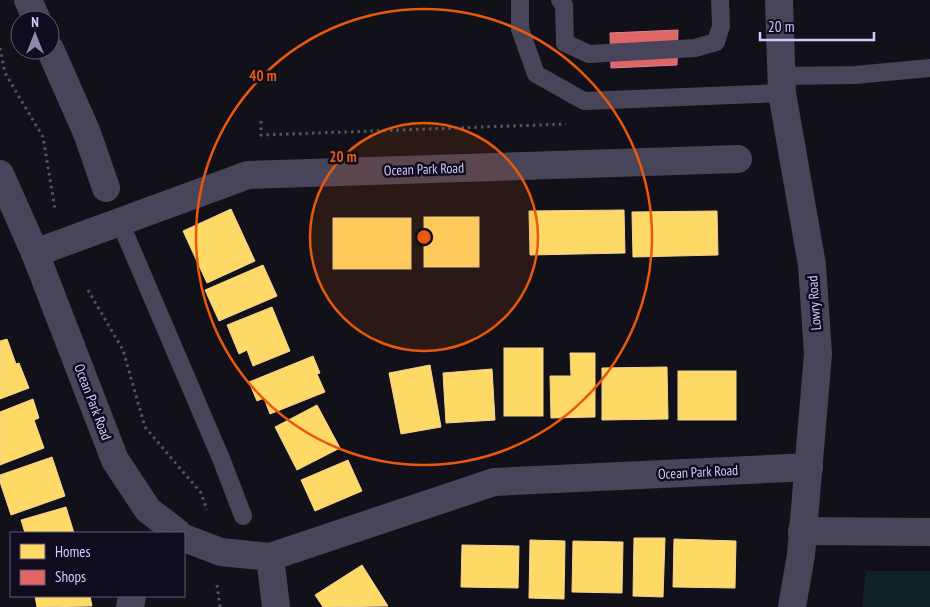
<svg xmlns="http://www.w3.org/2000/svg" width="930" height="607" font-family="'PT Sans Narrow',sans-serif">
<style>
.green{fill:#0f2325}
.homes{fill:#ffd966;stroke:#f2d494}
.shops{fill:#e06666;stroke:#dc8494}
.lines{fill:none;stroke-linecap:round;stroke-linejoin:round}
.path{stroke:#4b5866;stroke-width:3;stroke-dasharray:2.5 4;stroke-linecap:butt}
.service{stroke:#48445a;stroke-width:18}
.pedestrian{stroke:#48445a;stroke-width:28}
.minor{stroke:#48445a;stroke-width:28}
.ring{fill:none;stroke:#e8590c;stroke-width:2.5}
.labels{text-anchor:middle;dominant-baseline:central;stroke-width:5;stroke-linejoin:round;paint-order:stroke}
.street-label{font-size:14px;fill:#d4c9fe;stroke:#100c1d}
.centre{fill:#e8590c;stroke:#100c1d;stroke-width:2.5}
.ring-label{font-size:15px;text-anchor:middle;font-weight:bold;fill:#e8590c;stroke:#100c1d;stroke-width:5;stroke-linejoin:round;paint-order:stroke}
</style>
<rect width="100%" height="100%" fill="#121019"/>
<polygon class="green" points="866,571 930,571 930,607 862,607"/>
<g class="homes">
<polygon points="231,209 255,261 207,283 183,231"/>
<polygon points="624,210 625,253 530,255 529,211"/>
<polygon points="717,211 718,255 633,257 632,212"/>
<rect x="424" y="217" width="55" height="50"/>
<rect x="333" y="218" width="78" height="51"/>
<polygon points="263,265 277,296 219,321 205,290"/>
<polygon points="272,307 290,351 253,366 247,350 239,354 227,325"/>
<polygon points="7,339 16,364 19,363 29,388 0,399 0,341"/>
<rect x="504" y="348" width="39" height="68"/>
<polygon points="570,353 595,353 595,417 551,418 550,376 571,376"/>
<polygon points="313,356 320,373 317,374 325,392 270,414 264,398 257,401 249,382"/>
<polygon points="430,365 441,427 401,434 389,373"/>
<polygon points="667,367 668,419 602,420 602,368"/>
<polygon points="492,369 495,420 446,423 443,373"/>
<rect x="678" y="371" width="58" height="49"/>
<polygon points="33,399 39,418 34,420 44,448 0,465 0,412"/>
<polygon points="317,405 340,448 297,470 275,427"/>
<polygon points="52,457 65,496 11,515 0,482 0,475"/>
<polygon points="348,460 362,491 315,511 301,480"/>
<polygon points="66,507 74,533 25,533 21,520"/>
<polygon points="634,538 665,538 663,597 633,596"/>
<polygon points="674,539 736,541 735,588 673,587"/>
<polygon points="530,540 565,541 564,599 529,598"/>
<polygon points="573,541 623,542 622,593 572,592"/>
<polygon points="462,545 519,546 518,588 461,587"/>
<polygon points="362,565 388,606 323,607 315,595"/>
<polygon points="35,596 90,596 92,606 37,607"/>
</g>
<polygon class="shops" points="678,30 677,65 611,68 610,33"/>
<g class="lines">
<g class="path">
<polyline points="0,48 5,73 43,137 55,209"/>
<polyline points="261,121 261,135 566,124"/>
<polyline points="88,290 123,350 145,427 201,493 207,510"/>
<polyline points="217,585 220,607"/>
</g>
<g class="service">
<polyline points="520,0 520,29 536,74 584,101 782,93"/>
<polyline points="560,0 564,5 565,43 589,54 695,48 716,42 721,26 720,0"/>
<polyline points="781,76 855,75 930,68"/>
<polyline points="120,222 222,461 243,516"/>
</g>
<polyline class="pedestrian" points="802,531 930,532"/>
<g class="minor">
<polyline points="28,0 37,20"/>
<polyline points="779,0 782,93 812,265 818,354 801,555 792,607"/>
<polyline points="50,49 87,133 106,188"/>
<polyline points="0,174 35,253 115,460 148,510 178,533"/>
<polyline points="35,253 248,175 738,159"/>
<polyline points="184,538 221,552 270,557 494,482 809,467"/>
<polyline points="270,557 276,607"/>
<polyline points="130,607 132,596"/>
</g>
</g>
<circle cx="424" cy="237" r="114" fill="#e8590c" fill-opacity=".12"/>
<g class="ring">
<circle cx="424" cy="237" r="114"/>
<circle cx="424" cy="237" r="228"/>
</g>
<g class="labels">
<g class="street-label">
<text transform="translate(424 169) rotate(-2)">Ocean Park Road</text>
<text transform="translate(814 303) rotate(-94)">Lowry Road</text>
<text transform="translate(93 402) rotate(69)">Ocean Park Road</text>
<text transform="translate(698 472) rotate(-3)">Ocean Park Road</text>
</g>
</g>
<circle cx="424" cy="237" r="8" class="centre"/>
<g class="ring-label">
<text x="263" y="81">40 m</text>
<text x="343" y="162">20 m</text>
</g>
<rect x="10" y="532" width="175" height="65" fill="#100c1d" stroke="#5e5877"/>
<rect x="20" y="544" width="25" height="15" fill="#ffd966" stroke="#5e5877"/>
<text x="55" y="557" font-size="15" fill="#d4c9fe">Homes</text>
<rect x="20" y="570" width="25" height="15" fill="#e06666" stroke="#5e5877"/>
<text x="55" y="582" font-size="15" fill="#d4c9fe">Shops</text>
<g transform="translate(35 35)"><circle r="24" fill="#100c1d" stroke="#5e5877"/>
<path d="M0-4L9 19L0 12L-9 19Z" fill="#9088ae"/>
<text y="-8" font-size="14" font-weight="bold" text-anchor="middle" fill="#d4c9fe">N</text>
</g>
<path d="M760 32v8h114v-8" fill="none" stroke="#d4c9fe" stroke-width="2.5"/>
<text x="768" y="32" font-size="15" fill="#d4c9fe" stroke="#100c1d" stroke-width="4" paint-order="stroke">20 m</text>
</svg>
